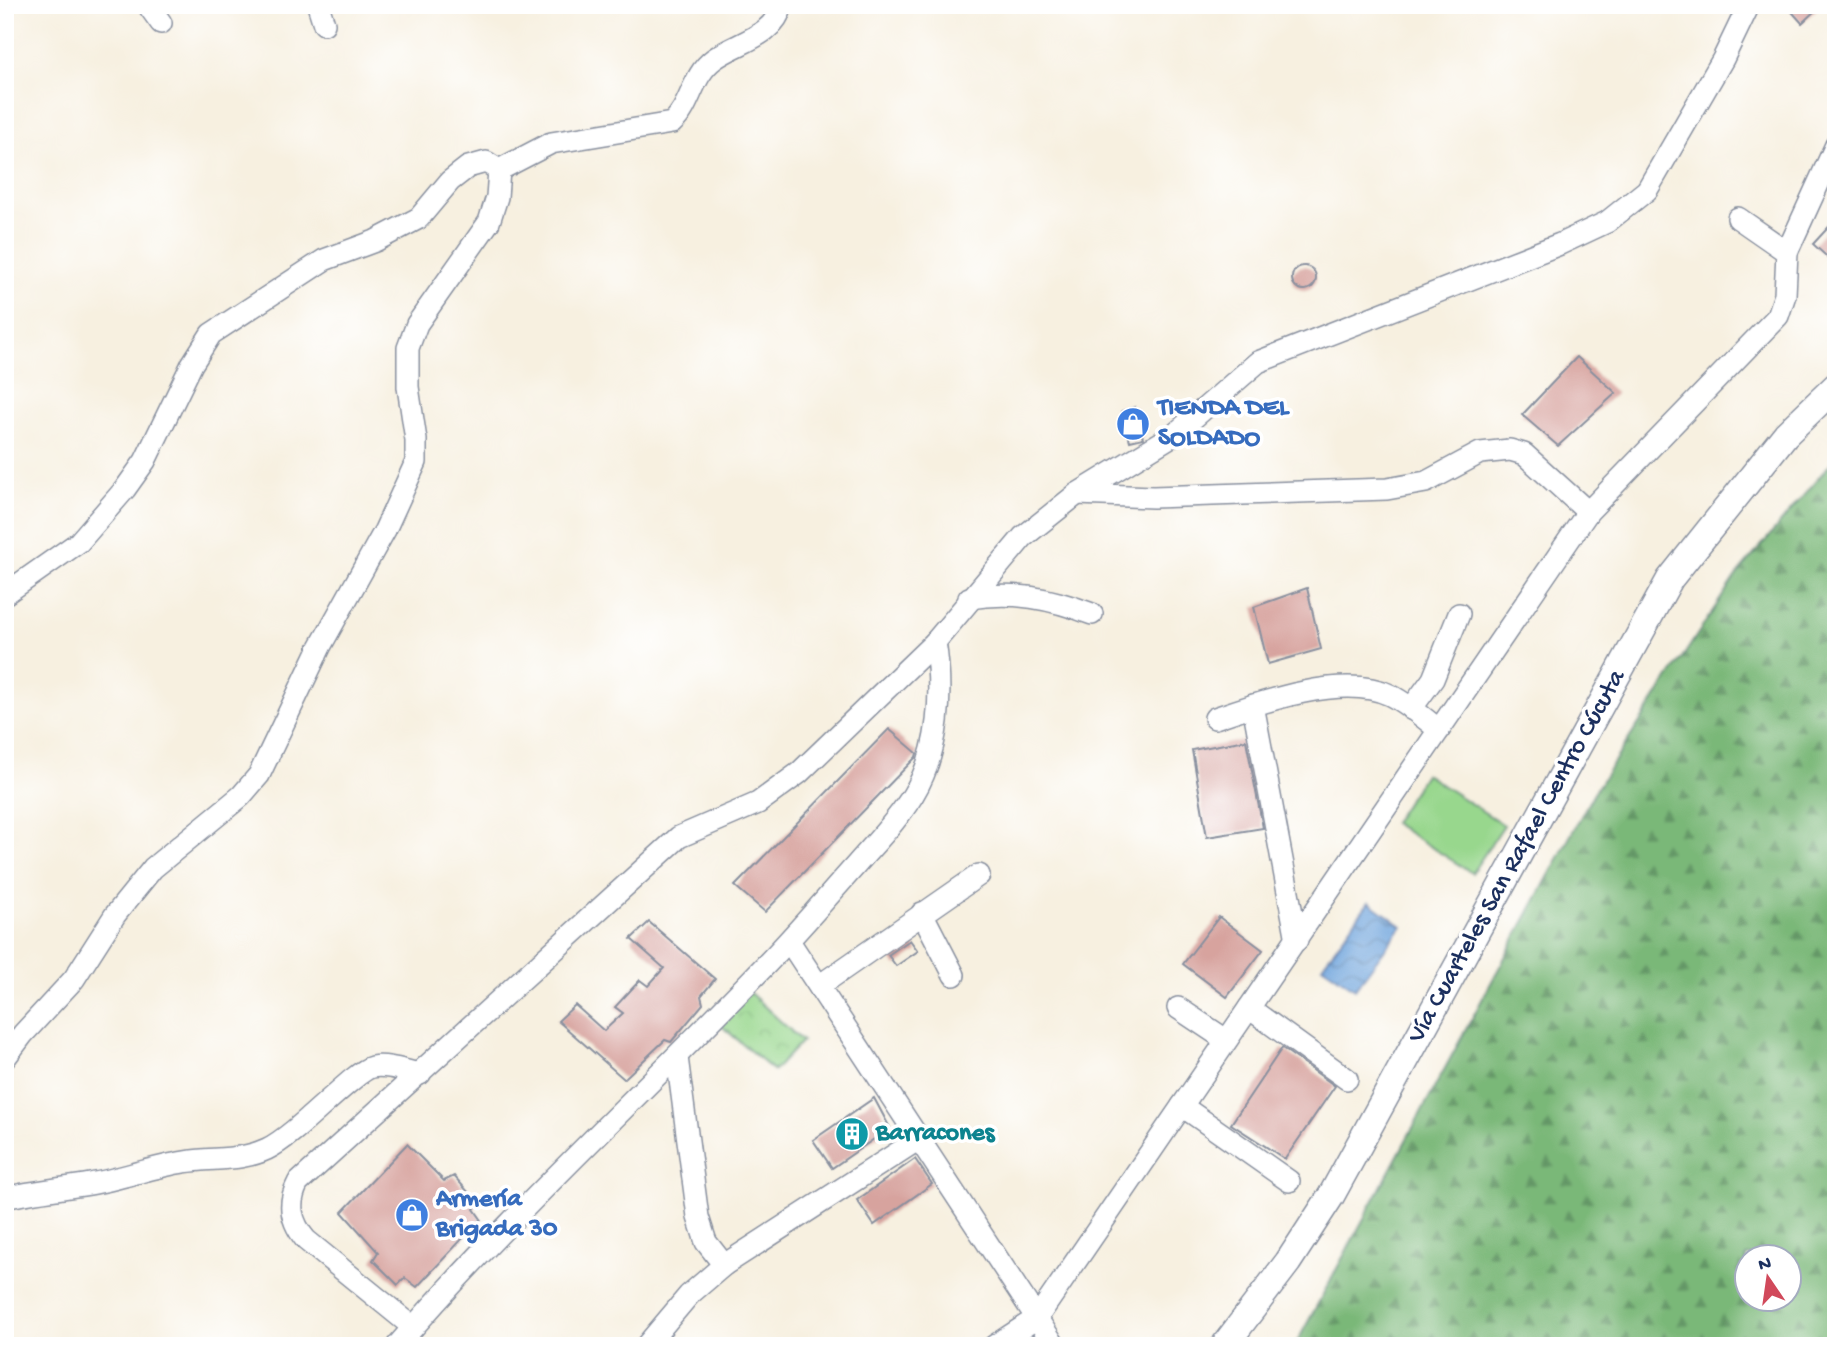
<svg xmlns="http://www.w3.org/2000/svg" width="1841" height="1351" font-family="'Gochi Hand',sans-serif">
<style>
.green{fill:#98d78d;stroke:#5a8376;stroke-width:2}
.forest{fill:url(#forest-firs);stroke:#4a746b;stroke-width:2;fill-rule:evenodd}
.park{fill:url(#park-crowns);stroke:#5a8376;stroke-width:2}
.water{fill:url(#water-waves);stroke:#44699c;stroke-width:2}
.building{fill:#d7a39e}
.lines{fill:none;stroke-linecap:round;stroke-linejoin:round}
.minor-casing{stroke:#89909f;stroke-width:24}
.major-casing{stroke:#89909f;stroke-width:29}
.minor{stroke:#fff;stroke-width:21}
.major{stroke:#fff;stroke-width:26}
.labels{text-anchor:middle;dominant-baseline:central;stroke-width:7;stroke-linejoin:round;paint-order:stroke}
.shop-label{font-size:26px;font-weight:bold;fill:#366cbe;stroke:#fff;text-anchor:start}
.street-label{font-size:26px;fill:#1b2f5e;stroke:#fff}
.culture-label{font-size:26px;font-weight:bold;fill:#0d838f;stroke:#fff;text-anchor:start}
</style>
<defs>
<pattern id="forest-firs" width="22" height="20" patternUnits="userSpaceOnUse" patternTransform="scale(1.75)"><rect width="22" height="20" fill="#7ab878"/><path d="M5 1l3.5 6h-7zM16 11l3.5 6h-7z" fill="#639666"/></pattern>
<pattern id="park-crowns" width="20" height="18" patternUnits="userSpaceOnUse" patternTransform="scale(1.75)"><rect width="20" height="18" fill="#98d78d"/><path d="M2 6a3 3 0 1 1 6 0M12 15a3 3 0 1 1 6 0" fill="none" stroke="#82b97c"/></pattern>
<pattern id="water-waves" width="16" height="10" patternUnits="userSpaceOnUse" patternTransform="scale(1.75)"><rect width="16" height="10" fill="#6da3db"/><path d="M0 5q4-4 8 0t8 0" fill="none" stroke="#5985b5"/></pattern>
</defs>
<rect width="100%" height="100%" fill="#fff"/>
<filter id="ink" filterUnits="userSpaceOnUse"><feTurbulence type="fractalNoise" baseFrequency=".0143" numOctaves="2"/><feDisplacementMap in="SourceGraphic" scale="14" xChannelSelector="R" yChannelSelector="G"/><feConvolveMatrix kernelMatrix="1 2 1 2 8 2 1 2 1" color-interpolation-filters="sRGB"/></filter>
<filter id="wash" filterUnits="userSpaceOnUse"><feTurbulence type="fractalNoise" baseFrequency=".00686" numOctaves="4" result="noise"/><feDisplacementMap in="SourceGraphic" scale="28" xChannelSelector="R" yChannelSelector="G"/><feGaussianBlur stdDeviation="1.57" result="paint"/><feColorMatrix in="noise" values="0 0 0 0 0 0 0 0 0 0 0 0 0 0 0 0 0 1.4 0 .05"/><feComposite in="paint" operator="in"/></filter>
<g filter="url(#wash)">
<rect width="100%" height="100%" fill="#f7f0e0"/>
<polygon class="green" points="1425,774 1504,825 1472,873 1393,823"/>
<path class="forest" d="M1836 457V1346H1295L1593 794 1735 577ZM1746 1256H1788V1298H1746Z"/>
<polygon class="park" points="750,993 802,1041 774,1071 719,1024"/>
<polygon class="water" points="1369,902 1402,926 1355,989 1322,966"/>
<g id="blocks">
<g class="building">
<polygon points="1786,5 1821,5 1802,23"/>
<polygon points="1836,219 1836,265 1813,244"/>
<circle cx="1304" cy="278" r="12"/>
<polygon points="1577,357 1616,393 1558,446 1522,415"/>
<polygon points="1135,407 1143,438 1130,441 1122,411"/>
<polygon points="1307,588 1321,649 1268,664 1254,607"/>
<polygon points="889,729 917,753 916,757 765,912 735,886"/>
<polygon points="1246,740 1263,828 1207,837 1192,750"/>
<polygon points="1219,917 1263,950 1227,997 1183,964"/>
<polygon points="649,922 715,979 701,996 703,1004 671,1042 665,1040 624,1079 558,1021 575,1005 604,1031 623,1013 615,1007 640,980 648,986 664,968 631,939"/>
<polygon points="910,940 918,951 896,966 888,955"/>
<polygon points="1282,1048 1335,1086 1285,1159 1231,1124"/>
<polygon points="874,1098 890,1128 832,1168 813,1140"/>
<polygon points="407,1144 444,1181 454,1176 478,1203 474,1209 481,1219 417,1287 405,1278 398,1285 373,1260 378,1252 342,1212"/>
<polygon points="915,1159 932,1184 874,1225 857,1200"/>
</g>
</g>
</g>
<g filter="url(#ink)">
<use href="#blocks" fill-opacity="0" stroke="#89909f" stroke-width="2"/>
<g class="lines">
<g class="minor-casing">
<g id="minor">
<polyline points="148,5 161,23"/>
<polyline points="318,5 324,24"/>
<path d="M499 170 551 143 672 123C692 105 691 76 714 59 737 42 774 37 782 5"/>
<polyline points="1738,218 1787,252"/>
<polyline points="1077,494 1153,497 1387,489 1426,482 1480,453 1510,450 1524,454 1588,512"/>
<polyline points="5,594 79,542 125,489 145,461 192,364 211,334 324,260 375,241 419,218 450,181 468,167 486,162 499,170"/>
<path d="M969 598C1014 591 1050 598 1092 614"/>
<polyline points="1253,705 1297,940"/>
<polyline points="1411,709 1433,679 1459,614"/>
<path d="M1215 718C1261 702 1344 673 1390 695 1408 704 1424 718 1439 730"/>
<polyline points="922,913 954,975"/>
<polyline points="789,941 1055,1346"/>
<polyline points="819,986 979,875"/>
<polyline points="1178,1008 1226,1040"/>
<polyline points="1249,1008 1347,1079"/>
<polyline points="677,1057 698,1217 706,1242 724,1265"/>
<polyline points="5,1058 23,1034 74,979 115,915 153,868 241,796 259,775 320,647 385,530 416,462 416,440 408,387 408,348 417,324 489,222 497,197 499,170"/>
<polyline points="1182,1106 1289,1181"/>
<path d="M5 1198C34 1191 61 1189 90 1184 121 1179 152 1167 184 1162 213 1157 239 1162 267 1149 297 1135 354 1071 372 1067 387 1064 405 1071 420 1074"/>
<path d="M413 1327 306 1240C291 1222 287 1204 298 1183L679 837 758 803 799 773 935 642 1023 537 1077 494 1175 434 1258 362 1560 244 1607 222 1647 190 1723 59 1749 5"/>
<path d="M397 1346C508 1217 635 1101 753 978 789 942 822 903 856 865 876 842 897 821 913 795 940 751 943 691 935 642"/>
<polyline points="646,1346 689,1295 724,1265 919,1139"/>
<polyline points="994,1346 1037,1318 1588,512 1778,316 1785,295 1787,252 1836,145"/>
</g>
</g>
<g class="major-casing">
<polyline id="major" points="1224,1346 1288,1262 1331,1196 1670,579 1786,434 1836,386"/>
</g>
<use href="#minor" class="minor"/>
<use href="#major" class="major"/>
</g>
</g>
<defs>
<g id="shop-disc" transform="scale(1.75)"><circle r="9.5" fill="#3f7fe0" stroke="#fff"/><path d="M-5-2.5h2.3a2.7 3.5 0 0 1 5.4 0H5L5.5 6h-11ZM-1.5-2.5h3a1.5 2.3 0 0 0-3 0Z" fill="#fff"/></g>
<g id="building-disc" transform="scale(1.75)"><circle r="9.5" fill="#0f9aa8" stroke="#fff"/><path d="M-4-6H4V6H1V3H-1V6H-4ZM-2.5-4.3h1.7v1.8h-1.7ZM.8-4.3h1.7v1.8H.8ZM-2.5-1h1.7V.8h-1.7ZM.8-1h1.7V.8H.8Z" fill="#fff"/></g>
</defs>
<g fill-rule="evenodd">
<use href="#shop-disc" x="1133" y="424"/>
<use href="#building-disc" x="852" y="1134"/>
<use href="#shop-disc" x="412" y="1215"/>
</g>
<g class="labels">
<g class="shop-label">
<text x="1158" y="409">TIENDA DEL<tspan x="1158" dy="30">SOLDADO</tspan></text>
<text x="436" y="1200">Armería<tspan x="436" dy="30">Brigada 30</tspan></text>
</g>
<g class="street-label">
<text transform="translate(1518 857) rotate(-61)">Vía Cuarteles San Rafael Centro Cúcuta</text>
</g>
<g class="culture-label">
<text x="876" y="1134">Barracones</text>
</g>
</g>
<rect width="1841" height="1351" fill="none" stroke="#fff" stroke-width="28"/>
<g transform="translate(1768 1278) rotate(347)"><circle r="33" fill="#ffffff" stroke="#a4acbf" stroke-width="2"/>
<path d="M0-5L12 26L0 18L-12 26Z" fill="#d1495b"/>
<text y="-10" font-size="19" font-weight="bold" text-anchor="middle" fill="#1b2f5e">N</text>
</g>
</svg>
